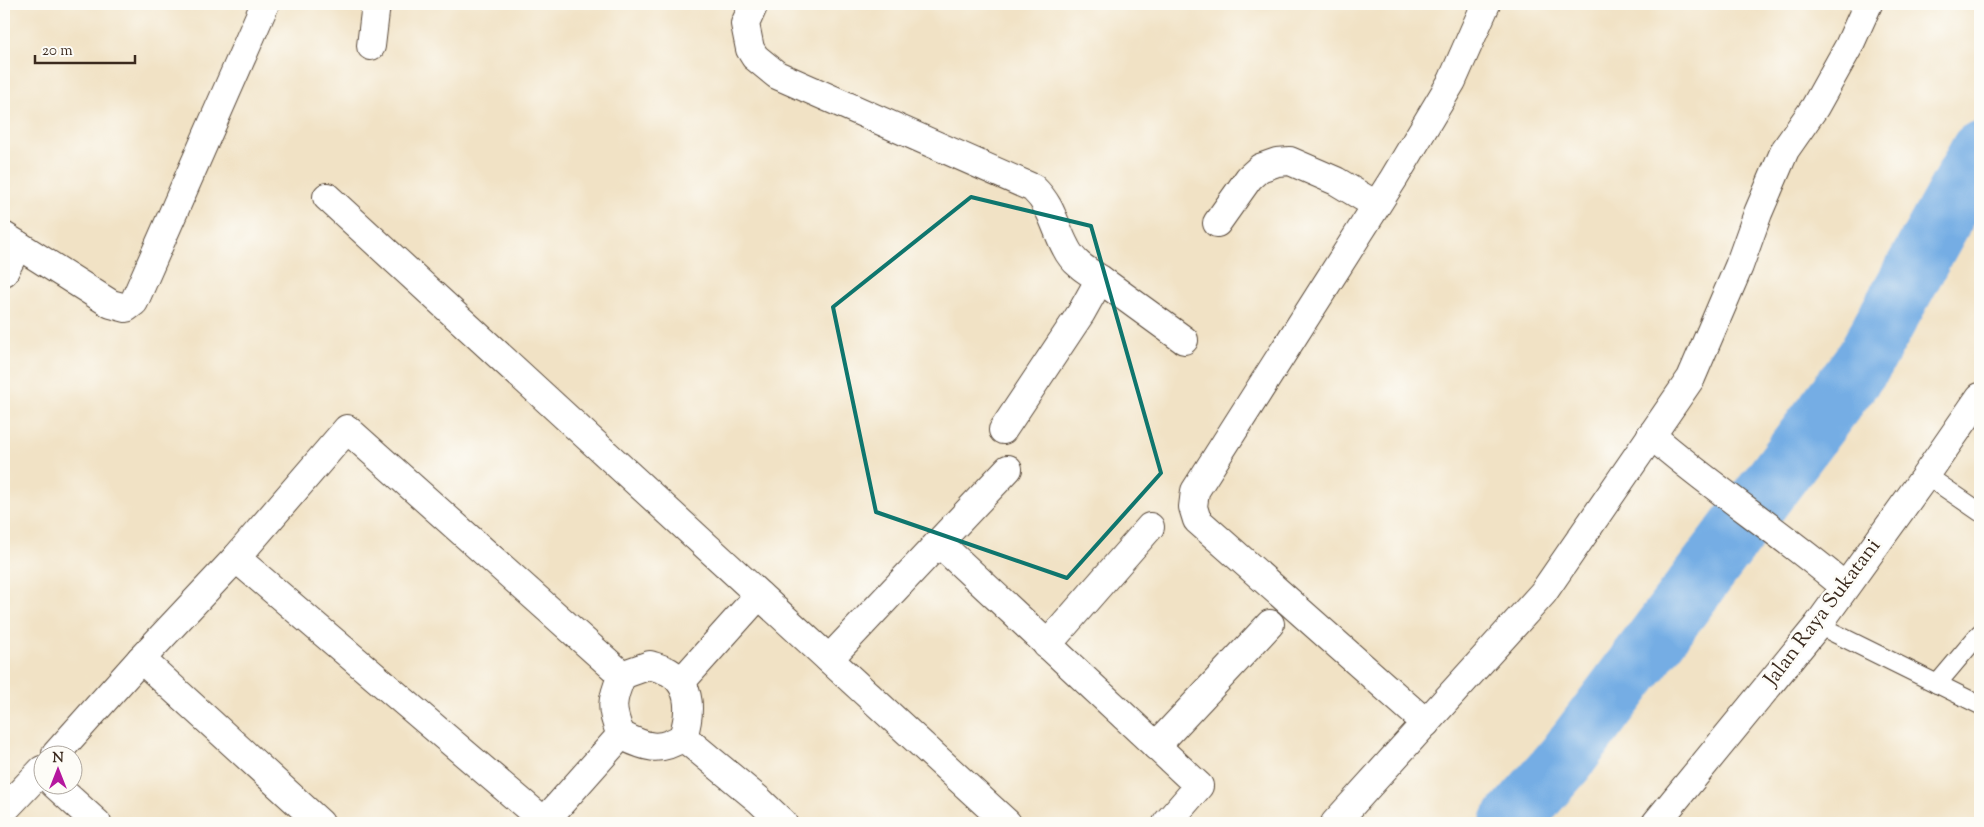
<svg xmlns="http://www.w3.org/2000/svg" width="1984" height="827" font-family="'Sorts Mill Goudy',serif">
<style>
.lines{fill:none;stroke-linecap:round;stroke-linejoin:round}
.river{stroke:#74ade4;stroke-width:60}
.lane-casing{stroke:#564637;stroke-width:20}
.street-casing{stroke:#564637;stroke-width:30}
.secondary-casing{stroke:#564637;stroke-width:30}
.lane{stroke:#fff;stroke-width:18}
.street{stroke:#fff;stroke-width:28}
.secondary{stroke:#fff;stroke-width:28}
.marked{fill:none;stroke:#0f766e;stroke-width:4;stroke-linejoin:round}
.labels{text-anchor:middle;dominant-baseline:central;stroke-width:5;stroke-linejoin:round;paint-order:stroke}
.street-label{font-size:21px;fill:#3b2a1e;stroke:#fdfcf7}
</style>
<rect width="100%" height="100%" fill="#fdfcf7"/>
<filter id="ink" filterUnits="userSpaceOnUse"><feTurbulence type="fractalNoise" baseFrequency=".02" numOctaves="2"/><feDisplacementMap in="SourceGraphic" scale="10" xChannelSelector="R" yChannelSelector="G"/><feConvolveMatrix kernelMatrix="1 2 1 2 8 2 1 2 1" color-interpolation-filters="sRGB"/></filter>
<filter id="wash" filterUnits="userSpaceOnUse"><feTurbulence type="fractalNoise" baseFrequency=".0096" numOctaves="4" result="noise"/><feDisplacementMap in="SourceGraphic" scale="20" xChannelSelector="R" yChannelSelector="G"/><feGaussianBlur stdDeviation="1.12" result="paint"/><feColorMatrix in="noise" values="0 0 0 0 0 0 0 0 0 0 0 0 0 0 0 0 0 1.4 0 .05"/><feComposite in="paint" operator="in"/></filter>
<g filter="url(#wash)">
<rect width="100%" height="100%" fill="#f1e2c5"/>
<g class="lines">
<polyline class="river" points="1510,823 1565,760 1864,361 1980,151"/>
</g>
</g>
<g filter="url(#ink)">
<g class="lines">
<g class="lane-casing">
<g id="lane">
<polyline points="1926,475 1980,512"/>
<polyline points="1818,625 1980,705"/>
<polyline points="1937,684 1980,633"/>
</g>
</g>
<g class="street-casing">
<g id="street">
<path d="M754 4 745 24 750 49 755 57 777 75 1033 188C1053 207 1054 226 1066 248 1073 263 1087 271 1100 279L1081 313 1003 430"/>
<polyline points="371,46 376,4"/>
<polyline points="327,197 1007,823"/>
<polyline points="1217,223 1249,178 1260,168 1277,162 1290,161 1336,181 1376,205"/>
<polyline points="4,236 111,304 126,308 134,302 265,4"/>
<polyline points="4,272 18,245"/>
<polyline points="1100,279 1184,340"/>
<path d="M1651 435C1713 489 1782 533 1844 586"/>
<polyline points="939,543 1199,786 1167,823"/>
<polyline points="236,558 546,823"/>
<polyline points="1047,645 1150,527"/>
<polyline points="141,659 320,823"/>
<polyline points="829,659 1008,469"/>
<polyline points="681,682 759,595"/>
<polyline points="1426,723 1197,520 1193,507 1195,491 1394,178 1452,81 1486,4"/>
<path d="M621 735C610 709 611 701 622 675"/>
<polyline points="1156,746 1270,624"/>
<path d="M56 754 141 659 236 558 347 429 622 675 650 665C656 667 663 669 669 672 693 686 690 715 683 737"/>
<polyline points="54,784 97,823"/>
<polyline points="4,810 42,770"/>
<path d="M543 823 621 735C645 747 659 753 683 737L759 800 783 823"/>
<polyline points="1335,823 1543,593 1691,378 1739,266 1758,213 1785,150 1815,107 1849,46 1868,4"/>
</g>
</g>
<g class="secondary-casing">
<polyline id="secondary" points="1656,823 1818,625 1926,475 1980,397"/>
</g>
<use href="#lane" class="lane"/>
<use href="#street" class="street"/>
<use href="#secondary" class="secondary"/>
</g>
</g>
<path class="marked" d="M971 197 1091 226 1161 473 1067 578 876 512 833 307Z"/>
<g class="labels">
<g class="street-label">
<text transform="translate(1823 613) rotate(-53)">Jalan Raya Sukatani</text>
</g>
</g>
<rect width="1984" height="827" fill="none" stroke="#fdfcf7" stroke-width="20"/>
<g transform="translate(58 770)"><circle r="24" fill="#fdfcf7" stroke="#afa8a0"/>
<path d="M0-4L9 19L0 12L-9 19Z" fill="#b5179e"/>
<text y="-8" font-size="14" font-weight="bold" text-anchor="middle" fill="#3b2a1e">N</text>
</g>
<path d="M35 55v8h100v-8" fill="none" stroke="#3b2a1e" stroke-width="2.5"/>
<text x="42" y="55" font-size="15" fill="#3b2a1e" stroke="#fdfcf7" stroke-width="4" paint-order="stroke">20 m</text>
</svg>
